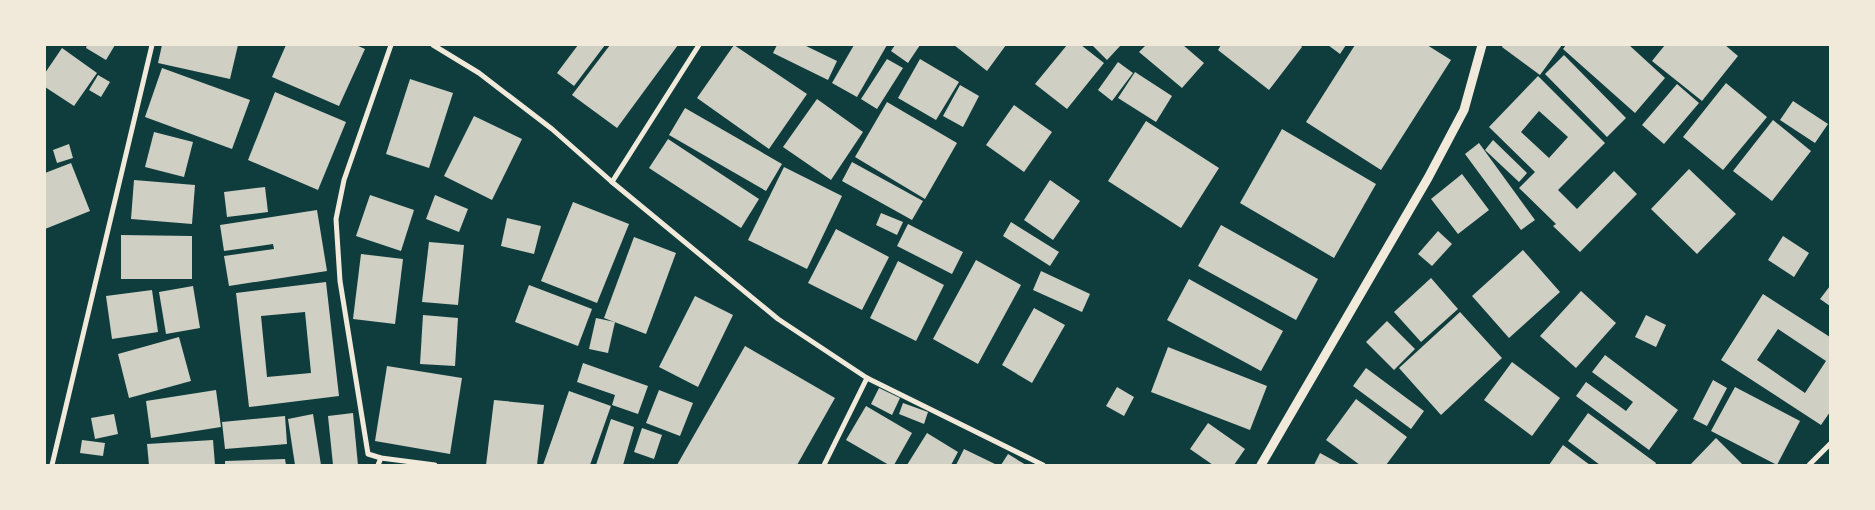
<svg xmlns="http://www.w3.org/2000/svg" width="1875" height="510" font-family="'Golos Text',sans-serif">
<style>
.building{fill:#cfcfc3;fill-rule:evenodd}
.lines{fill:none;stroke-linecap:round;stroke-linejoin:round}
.minor{stroke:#f1e9da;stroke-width:5}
.tertiary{stroke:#f1e9da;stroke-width:9}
</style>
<rect width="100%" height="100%" fill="#0f3d3e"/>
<g class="building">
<polygon points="87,45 115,45 106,60 86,48"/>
<polygon points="162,45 238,45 230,79 158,63"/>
<polygon points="286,45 356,45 365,49 339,106 272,77"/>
<polygon points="578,45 605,45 574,86 557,73"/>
<polygon points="610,45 678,45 617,128 572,95"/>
<polygon points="734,45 807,94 769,149 697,98"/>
<polygon points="777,45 804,45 837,61 828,80 773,53"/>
<polygon points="854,45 887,45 857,97 832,83"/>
<polygon points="895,45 920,45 908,63 891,51"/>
<polygon points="954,45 1006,45 987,71"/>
<polygon points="1067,45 1081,45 1104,63 1067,109 1035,84"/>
<polygon points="1092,45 1121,45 1107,60"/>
<polygon points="1146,45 1183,45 1204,63 1182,88 1139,52"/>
<polygon points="1221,45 1300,45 1302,47 1269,90 1218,50"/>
<polygon points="1328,45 1346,45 1340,54"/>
<polygon points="1355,45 1427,45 1451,60 1381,170 1306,122"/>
<polygon points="1503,45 1562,45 1540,75 1502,47"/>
<polygon points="1566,45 1629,45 1665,78 1635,113 1563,49"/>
<polygon points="1665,45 1725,45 1738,56 1702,101 1652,61"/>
<polygon points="62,48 97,73 74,106 45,87 45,73"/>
<polygon points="1564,55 1626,118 1607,137 1545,74"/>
<polygon points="887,59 903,68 877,109 861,99"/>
<polygon points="920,59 959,82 936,120 898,98"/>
<polygon points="1118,62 1133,73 1112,101 1098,90"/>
<polygon points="162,68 250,100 232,149 145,117"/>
<polygon points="1135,72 1172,96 1156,122 1118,98"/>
<polygon points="98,75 110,82 101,97 89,90"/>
<path d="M1538 76 1605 143 1558 190 1577 209 1614 171 1637 194 1580 252 1553 226 1556 224 1519 188 1535 172 1489 127ZM1539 111 1568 137 1549 158 1521 132Z"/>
<polygon points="410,79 453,93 429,168 386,154"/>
<polygon points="1726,83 1767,117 1723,170 1683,137"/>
<polygon points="1677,84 1699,103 1664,144 1642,125"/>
<polygon points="960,85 979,96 963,127 943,116"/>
<polygon points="275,92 346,122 318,190 248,160"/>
<polygon points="817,99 863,132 831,180 783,147"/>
<polygon points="1793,101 1828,124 1815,143 1780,120"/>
<polygon points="887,102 957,143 925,199 855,157"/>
<polygon points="1014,105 1052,132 1024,172 986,145"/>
<polygon points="685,108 782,164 766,191 669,135"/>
<polygon points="474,116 522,139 492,200 444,176"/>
<polygon points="1773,120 1811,151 1772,201 1733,171"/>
<polygon points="1146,121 1219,168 1181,228 1108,181"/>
<polygon points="1282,129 1376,184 1334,258 1240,203"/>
<polygon points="154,132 193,142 184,177 145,167"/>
<polygon points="668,139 759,199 741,228 649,168"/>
<polygon points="1493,140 1527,173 1519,182 1485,150"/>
<polygon points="1479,143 1535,220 1521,230 1465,154"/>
<polygon points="69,144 73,158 57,163 53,150"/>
<polygon points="852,162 923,201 912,220 842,181"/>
<polygon points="71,163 90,211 45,229 45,173"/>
<polygon points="784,167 842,196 807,269 748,240"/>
<polygon points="1689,169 1736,214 1697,254 1651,209"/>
<polygon points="1462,174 1489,210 1458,234 1431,199"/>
<polygon points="134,180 195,185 192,224 131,219"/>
<polygon points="1050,180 1080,201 1053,240 1024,220"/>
<polygon points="265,187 268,212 227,217 224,192"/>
<polygon points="370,195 414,210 401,251 356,236"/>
<polygon points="435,195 468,209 459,232 426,219"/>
<polygon points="573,202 629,224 597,303 541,281"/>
<polygon points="317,210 327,271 229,286 224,256 274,249 273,244 224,251 220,225"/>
<polygon points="881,213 903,222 897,235 876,225"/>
<polygon points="507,218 541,226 534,254 501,246"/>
<polygon points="1011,222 1059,252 1050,266 1003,236"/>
<polygon points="908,224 963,252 952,274 897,246"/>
<polygon points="1221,225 1318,279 1296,320 1198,266"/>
<polygon points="836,229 889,257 862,310 808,283"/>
<polygon points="1438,231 1452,244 1432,266 1418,254"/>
<polygon points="121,235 192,236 192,279 121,279"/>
<polygon points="1783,236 1809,253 1794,277 1768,260"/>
<polygon points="634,237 676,253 646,334 604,318"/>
<polygon points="429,242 464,245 458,305 422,302"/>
<polygon points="1523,250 1560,292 1509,338 1472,296"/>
<polygon points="361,254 403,259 395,324 353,319"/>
<polygon points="976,260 1021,285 978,364 933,339"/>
<polygon points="898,261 944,285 916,341 870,318"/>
<polygon points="1041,271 1090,294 1082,312 1033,290"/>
<polygon points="1431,278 1458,309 1421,342 1394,312"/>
<polygon points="1189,279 1283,331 1261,371 1167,320"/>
<path d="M326 282 339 396 249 407 236 293ZM305 312 311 373 267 377 261 316Z"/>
<polygon points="529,285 592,309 578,346 515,322"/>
<polygon points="193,286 200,328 166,334 159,292"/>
<polygon points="1830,286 1830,306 1820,299"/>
<polygon points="152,290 158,332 112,339 106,296"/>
<polygon points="1581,291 1616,323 1576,368 1540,336"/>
<path d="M1763 294 1830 337V412L1821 425 1721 360ZM1778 329 1826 361 1805 393 1757 360Z"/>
<polygon points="695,296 733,315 698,387 659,367"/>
<polygon points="1034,308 1065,325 1032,383 1002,365"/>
<polygon points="1460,312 1502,358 1441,415 1399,368"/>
<polygon points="423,315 458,318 455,366 420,364"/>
<polygon points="1646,315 1666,325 1656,347 1635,337"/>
<polygon points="596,318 615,322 608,353 589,349"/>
<polygon points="1387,321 1415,349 1394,370 1366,342"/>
<polygon points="179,337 191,381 129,398 118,354"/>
<polygon points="745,346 835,398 797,465 677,465"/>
<polygon points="1168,347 1267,386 1250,430 1151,392"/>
<polygon points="1605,355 1678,410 1649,450 1576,396 1586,382 1626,411 1633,402 1592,372"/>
<polygon points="1512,362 1560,398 1532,436 1484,400"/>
<polygon points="583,363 648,386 638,414 612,405 615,395 577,382"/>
<polygon points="387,366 462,378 450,454 375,441"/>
<polygon points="1366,368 1424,411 1411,429 1353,386"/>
<polygon points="1713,380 1727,388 1707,426 1693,419"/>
<polygon points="1117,387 1134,397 1124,416 1106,406"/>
<polygon points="1735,387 1800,421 1777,465 1711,431"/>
<polygon points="879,388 900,398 892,415 871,404"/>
<polygon points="216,390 221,427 151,438 146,401"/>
<polygon points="659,390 693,403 680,436 646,423"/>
<polygon points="569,391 611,406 590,465 543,465"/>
<polygon points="1356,399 1407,437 1386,465 1360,465 1326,440"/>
<polygon points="494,400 544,405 537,465 486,465"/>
<polygon points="903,403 928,412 924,424 899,414"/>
<polygon points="866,406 912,433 894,465 889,465 846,440"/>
<polygon points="353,413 358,465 333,465 328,416"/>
<polygon points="1588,413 1656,463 1655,465 1600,465 1568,441"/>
<polygon points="114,414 118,434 95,439 91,418"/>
<polygon points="313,414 321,465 295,465 288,419"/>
<polygon points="285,416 287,444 225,449 222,422"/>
<polygon points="611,419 634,427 623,465 596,465"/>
<polygon points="1208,423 1245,449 1234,465 1213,465 1190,449"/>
<polygon points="642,428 662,435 654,459 634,452"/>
<polygon points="927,433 958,452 951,465 907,465"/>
<polygon points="1716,438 1743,465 1690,465"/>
<polygon points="82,440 105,443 103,456 80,453"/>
<polygon points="213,440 215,465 149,465 147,444"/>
<polygon points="1563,445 1590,465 1549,465"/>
<polygon points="964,449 995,464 994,465 956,465"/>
<polygon points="1320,453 1342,465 1314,465"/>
<polygon points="1008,454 1026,465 1001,465"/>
<polygon points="285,459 286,465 225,465 225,461"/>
</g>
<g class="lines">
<g class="minor">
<polyline points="391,45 344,180 336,219 340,281 368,454 381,458 435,465"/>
<polyline points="433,45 479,73 552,129 612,182 778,319 867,378 1043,465"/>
<polyline points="612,182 699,45"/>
<polyline points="52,465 152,45"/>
<polyline points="378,465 381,458"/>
<polyline points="824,465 867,378"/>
<polyline points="1809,465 1830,444"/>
</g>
<polyline class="tertiary" points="1261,465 1428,178 1464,110 1482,45"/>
</g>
<rect width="1875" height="510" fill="none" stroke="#f1e9da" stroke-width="92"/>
</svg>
